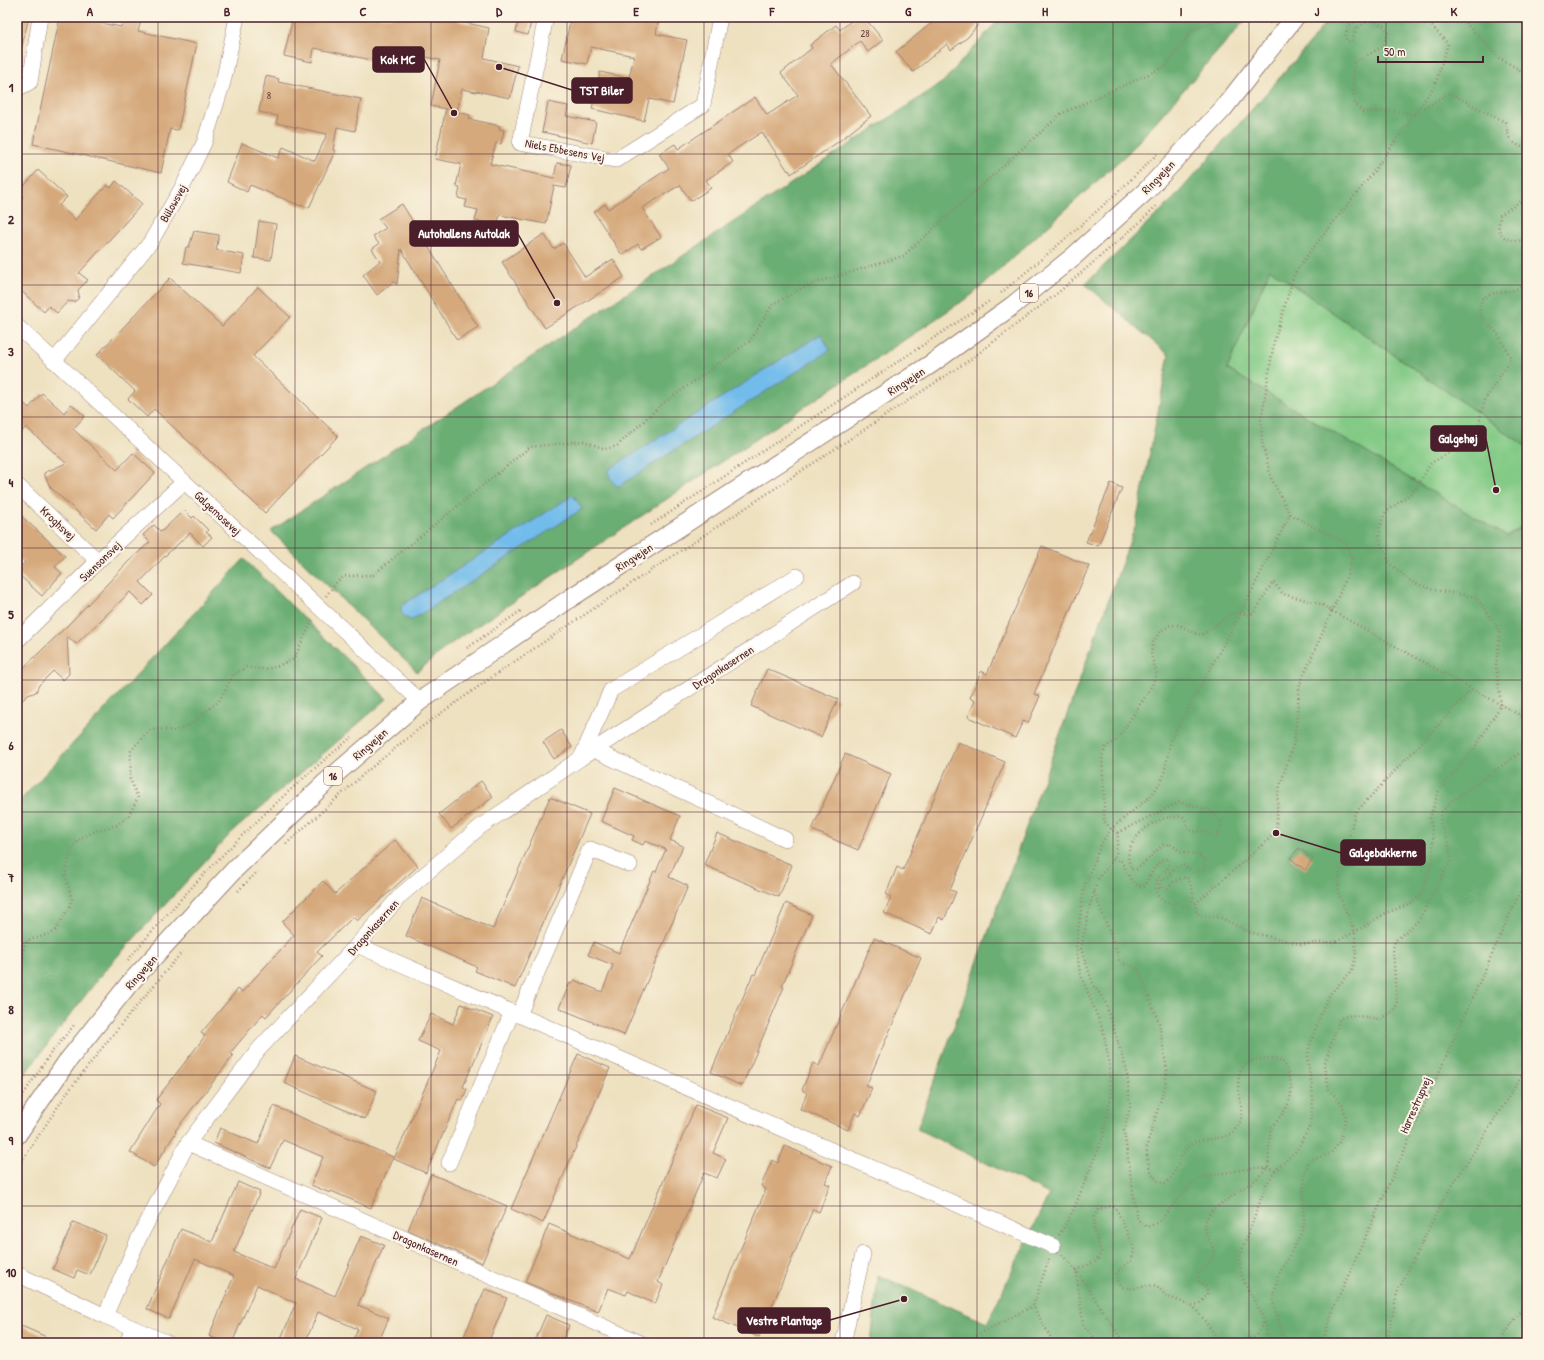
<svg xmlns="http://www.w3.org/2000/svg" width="1544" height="1360" font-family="'Patrick Hand',sans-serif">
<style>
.green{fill:#83ca86;stroke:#667458}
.forest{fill:#6aae73;stroke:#5a664f}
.water{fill:#72bceb;stroke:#5e6e8b}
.building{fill:#d5a97c}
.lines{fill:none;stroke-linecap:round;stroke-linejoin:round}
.minor-casing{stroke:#9c8076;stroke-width:16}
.major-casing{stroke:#9c8076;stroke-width:20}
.path{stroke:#9c8076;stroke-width:2.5;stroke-dasharray:1 3;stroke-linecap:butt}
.minor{stroke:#fff;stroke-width:15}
.major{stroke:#fff;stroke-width:18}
.grid{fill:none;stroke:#4a1f2b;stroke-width:1;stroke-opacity:0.55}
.labels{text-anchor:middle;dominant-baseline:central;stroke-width:4;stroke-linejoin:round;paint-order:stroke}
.number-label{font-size:10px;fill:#6d423f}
.shield{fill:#fcf5e5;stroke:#7f5f63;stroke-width:1}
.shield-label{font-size:11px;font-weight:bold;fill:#4a1f2b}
.street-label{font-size:12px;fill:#4a1f2b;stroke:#fcf5e5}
.leader{fill:none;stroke:#4a1f2b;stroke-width:1.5}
.callout-dot{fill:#4a1f2b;stroke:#fcf5e5;stroke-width:1.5}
.callout{fill:#4a1f2b;stroke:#4a1f2b;stroke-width:1.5}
.callout-label{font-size:13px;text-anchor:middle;font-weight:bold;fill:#fff}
.neatline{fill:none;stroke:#4a1f2b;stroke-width:1.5}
.grid-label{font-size:13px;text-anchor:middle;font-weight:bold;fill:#4a1f2b}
</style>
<rect width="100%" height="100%" fill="#fcf5e5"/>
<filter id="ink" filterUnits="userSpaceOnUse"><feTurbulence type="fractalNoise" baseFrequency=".025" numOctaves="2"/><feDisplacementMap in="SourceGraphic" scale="8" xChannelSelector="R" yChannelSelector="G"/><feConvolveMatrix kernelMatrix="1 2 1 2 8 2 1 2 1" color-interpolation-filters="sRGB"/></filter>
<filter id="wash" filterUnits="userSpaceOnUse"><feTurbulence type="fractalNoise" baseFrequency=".012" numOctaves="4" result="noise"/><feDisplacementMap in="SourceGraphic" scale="16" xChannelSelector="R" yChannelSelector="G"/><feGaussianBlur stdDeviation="0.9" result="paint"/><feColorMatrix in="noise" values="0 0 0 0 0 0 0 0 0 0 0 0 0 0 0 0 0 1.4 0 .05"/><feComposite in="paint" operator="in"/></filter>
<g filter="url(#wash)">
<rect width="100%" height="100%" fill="#eee1c0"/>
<polygon class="green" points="1270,269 1527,447 1527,524 1506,536 1227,369"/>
<g class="forest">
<polygon points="1001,17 1248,17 1129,152 973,294 449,645 417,672 271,531 943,82"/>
<polygon points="1329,17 1527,17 1527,447 1270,269 1227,369 1506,536 1527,524 1527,1343 871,1343 878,1275 987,1323 1049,1194 917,1129 1136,524 1169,355 1085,284 1174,198 1311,42"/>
<polygon points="244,559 387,699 231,833 105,970 17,1084 17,804"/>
</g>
<g class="water">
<path d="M821 334 830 350 619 486H617C613 483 608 475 608 470Z"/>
<path d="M573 495 582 509 412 620C404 618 401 615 401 606Z"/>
</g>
<g id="blocks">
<g class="building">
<polygon points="17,17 29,17 21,50 17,49"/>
<polygon points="60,17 72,17 121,27 123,17 141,21 138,31 197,44 178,130 170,129 161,173 33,144"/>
<polygon points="293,17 459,17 458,21 489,28 484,58 518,66 510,98 477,91 476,92 462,89 457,112 470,115 469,119 500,126 499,129 504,130 501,144 496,143 490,164 554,178 557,163 571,165 566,188 554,186 546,224 500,215 497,225 475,221 478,210 465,207 467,200 458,198 460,187 456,186 461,164 435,159 446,109 431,106 440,60 388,49 386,63 314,48 312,62 284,56"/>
<polygon points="519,17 532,17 528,35 516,32"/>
<polygon points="571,17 659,17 656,34 687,40 673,104 649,99 644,121 592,109 600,72 629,78 634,56 591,47 587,64 562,59"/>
<polygon points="856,17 864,17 883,40 868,52 860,41 831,64 871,116 838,142 791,174 789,170 788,171 762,132 728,154 733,162 706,180 711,188 691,201 680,185 642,208 661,237 641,249 638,244 622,255 594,212 605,204 608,209 669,168 659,154 675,144 678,149 755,97 767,115 798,95 781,73 812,48 810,45 836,25 840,30"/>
<polygon points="939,17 984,17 968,37 951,50 947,44 913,72 896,52"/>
<polygon points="266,76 279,79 278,82 361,99 355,131 337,127 333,150 335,151 309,208 301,205 301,206 250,185 247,192 227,182 242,143 278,158 283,147 315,161 327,134 276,123 278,116 259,112"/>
<polygon points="548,102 568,106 566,116 596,122 592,143 542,132"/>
<polygon points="38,170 67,197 59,205 75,220 107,185 111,188 116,181 142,204 79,273 88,280 78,290 79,295 78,299 74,302 68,301 57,313 49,306 44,312 17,287 17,203 23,197 18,193"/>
<polygon points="402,204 478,327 457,340 401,249 397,284 393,282 377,295 363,275 380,261 372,249 379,244 373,236 386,228 378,219"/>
<polygon points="259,221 276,224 271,260 254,258"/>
<polygon points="194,231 219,235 216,250 244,255 241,273 183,263 186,247 189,247"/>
<polygon points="544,234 554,249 563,243 585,277 613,259 624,277 545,328 502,262"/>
<polygon points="170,278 222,326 258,287 290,317 253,356 338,436 265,513 154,409 147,417 128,399 135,391 97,355"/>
<polygon points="42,393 64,413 71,404 85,416 73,429 117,470 133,453 155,473 113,518 109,514 96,529 50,487 44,473 66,463 26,427 17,437 17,397 29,408"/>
<polygon points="1111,483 1122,488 1098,546 1086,542"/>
<polygon points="184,510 192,518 194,516 208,530 206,532 212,537 203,546 190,533 167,554 140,582 153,595 143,605 130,592 76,644 67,636 69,674 63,680 53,671 39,685 36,692 28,695 17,705 17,674 67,626 129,561 150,542 143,535 154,525 161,532"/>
<polygon points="17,512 65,556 55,567 62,573 42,596 17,573 17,571 25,562 17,555"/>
<polygon points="1042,546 1089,566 1034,694 1040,696 1028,723 1023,721 1015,738 968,717 975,701 970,698 981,671 987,674"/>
<polygon points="767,669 838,699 821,737 751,706"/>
<polygon points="561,730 572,747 554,759 543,742"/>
<polygon points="958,742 1005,762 950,890 956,892 944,920 939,917 932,934 884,913 891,897 886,894 897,867 903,870"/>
<polygon points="845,754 891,774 858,850 812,830"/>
<polygon points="481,781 493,797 451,829 439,814"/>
<polygon points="615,788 680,816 670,840 683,846 669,877 688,886 624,1035 559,1008 570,983 572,984 574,980 602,992 613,965 588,955 594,942 619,953 654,871 656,872 666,849 645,841 643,845 632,840 634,836 601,821"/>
<polygon points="550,797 590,814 515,988 475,971 477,967 406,936 422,898 493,929"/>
<polygon points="717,833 792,865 779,897 704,865"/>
<polygon points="395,840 418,866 357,921 353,917 317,952 322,956 266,1017 263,1014 230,1053 233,1056 175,1131 176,1132 154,1167 130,1152 160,1104 156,1100 205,1036 201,1033 238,989 242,992 294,935 282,922 323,881 335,894"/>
<polygon points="1299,848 1313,859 1305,870 1290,858"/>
<polygon points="786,903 812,915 782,986 784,987 742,1086 711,1072 753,974 755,975"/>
<polygon points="874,938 921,958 866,1086 872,1088 860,1116 855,1113 848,1130 800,1109 807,1093 802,1090 813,1063 819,1066"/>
<polygon points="461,1004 493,1017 463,1087 467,1089 462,1101 458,1099 426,1173 394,1159 441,1051 418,1041 431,1014 453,1024"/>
<polygon points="578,1054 610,1068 543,1223 511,1209"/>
<polygon points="295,1056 377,1091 365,1119 284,1083"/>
<polygon points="696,1105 728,1118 713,1153 726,1159 717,1178 704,1173 658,1282 663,1285 655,1304 628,1291 626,1295 608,1288 598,1312 525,1282 549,1224 630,1259"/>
<polygon points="274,1106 393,1157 371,1208 331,1191 330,1193 311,1185 323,1157 283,1140 270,1168 214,1143 220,1128 258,1144"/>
<polygon points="785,1146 832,1166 825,1183 830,1185 819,1212 813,1209 759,1337 712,1317 766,1189 761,1186 772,1160 778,1163"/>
<polygon points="431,1174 507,1206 482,1263 408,1230"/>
<polygon points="238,1182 260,1192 234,1252 274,1269 300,1209 322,1218 296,1279 335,1296 361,1236 384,1245 358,1305 389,1318 378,1343 352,1343 358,1329 318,1312 305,1343 279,1343 296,1303 257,1285 232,1343 225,1343 209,1336 234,1276 195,1259 169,1319 147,1309 181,1229 212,1242"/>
<polygon points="73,1222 106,1235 90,1275 77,1270 74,1278 53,1269"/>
<polygon points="485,1289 507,1298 488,1343 461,1343"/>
<polygon points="546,1315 569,1325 561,1343 534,1343"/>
<polygon points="17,1324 60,1343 17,1343"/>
</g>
</g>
</g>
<g filter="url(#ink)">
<use href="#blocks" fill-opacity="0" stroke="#9c8076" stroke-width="1"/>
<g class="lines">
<g class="minor-casing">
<g id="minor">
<polyline points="546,17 520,143 616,160 703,105 720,17"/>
<polyline points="17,89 30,82 40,17"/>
<polyline points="17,326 420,701"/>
<polyline points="54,361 150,243 183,186 204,143 223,82 237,17"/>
<polyline points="17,485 98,561"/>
<polyline points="17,641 98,561 184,482"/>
<polyline points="594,750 785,839"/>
<polyline points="581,758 611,690 797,576"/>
<polyline points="357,945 1053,1246"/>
<polyline points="519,1015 590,849 630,865"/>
<polyline points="188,1143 641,1343"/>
<polyline points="449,1163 512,1012"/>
<polyline points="17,1274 105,1316 168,1343"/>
<polyline points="105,1316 138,1240 188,1143 259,1049 357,945 401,895 480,827 581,758 853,583"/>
<polyline points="127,1343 133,1328"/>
<polyline points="843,1343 863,1254"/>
</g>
</g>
<g class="major-casing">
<polyline id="major" points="17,1135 66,1063 129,984 235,869 325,783 420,701 572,597 931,364 1012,306 1074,256 1146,191 1223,109 1295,17"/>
</g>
<g class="path">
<path d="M1365 17C1358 23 1349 20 1346 32 1346 36 1345 38 1347 41L1351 42 1353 39 1356 28 1370 20 1383 26 1388 32 1383 46 1354 63 1353 84 1355 104 1363 112 1394 111 1415 114 1449 93 1505 122 1510 141 1527 150"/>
<polyline points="1460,17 1499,58 1527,74"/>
<path d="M1527 197 1500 215C1500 219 1498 225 1499 229 1502 242 1517 241 1527 240"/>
<path d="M1001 293C1055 248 1110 202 1159 152"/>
<polyline points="1290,514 1347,544 1352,558 1347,576 1332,611 1472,689 1527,719"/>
<polyline points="651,525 991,300"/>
<polyline points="326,596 336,583 344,576 373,575 530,447 584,441 605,449 617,446 661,405 750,341 773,304 806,286 903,256 1061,114 1166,66 1192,30 1216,21 1256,19 1270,23"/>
<polyline points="467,648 522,610"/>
<polyline points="286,844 366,772 420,728 505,668 641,577 971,359 1059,292 1139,223 1158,204"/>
<path d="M1113 860 1121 861C1127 870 1132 889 1145 886 1147 879 1162 850 1170 862 1169 871 1159 873 1157 881 1156 885 1157 890 1157 895 1160 898 1163 901 1168 902 1172 904 1176 902 1180 904 1183 905 1185 908 1189 906 1197 902 1192 882 1186 877L1174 881 1168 888H1160L1159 885 1162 879 1171 877 1170 872 1182 864 1194 873 1205 868 1206 862 1199 855 1180 851 1170 844 1163 845 1137 869H1132C1117 846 1152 817 1173 817 1176 817 1180 816 1183 817 1187 820 1186 828 1190 830 1197 835 1201 825 1212 837L1219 835 1221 822 1210 810 1179 802 1117 833"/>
<polyline points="238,891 258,871"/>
<path d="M1094 892 1117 951 1119 961 1122 964 1131 965 1139 971 1159 1023 1167 1070 1165 1086 1147 1145C1146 1158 1150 1180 1164 1184 1179 1176 1177 1152 1193 1143 1209 1135 1227 1144 1239 1124 1249 1110 1227 1080 1247 1063 1250 1060 1257 1059 1261 1059 1277 1057 1284 1057 1288 1074 1289 1078 1291 1082 1291 1086 1292 1102 1286 1109 1277 1121 1275 1123 1272 1126 1271 1128 1269 1135 1269 1159 1268 1168L1255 1180 1211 1211 1206 1219 1205 1230 1214 1250C1213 1255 1212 1260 1209 1263 1203 1270 1198 1270 1198 1280L1205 1286 1208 1291C1205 1300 1201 1303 1193 1306"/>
<path d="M128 960C194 880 272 802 352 737"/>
<path d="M17 963 23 958 24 946 28 940 50 934 56 930 71 904 72 899 65 875 72 848 81 838 95 831 117 825 129 815 138 798 130 779 131 751 134 747 150 730 159 729 174 731 188 726 219 701 233 675 247 667C269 672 274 667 294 659L312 620"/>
<polyline points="17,1104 51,1053 75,1024"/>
<polyline points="17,1168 67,1093 110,1038 182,952"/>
<path d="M1275 1171 1268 1168H1253L1201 1177 1188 1187 1159 1222 1147 1227 1137 1219 1124 1131 1130 1107 1127 1071 1105 1001 1094 986 1081 949 1090 905 1098 879 1116 855 1118 838 1117 833 1111 829 1104 821V792L1102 756 1106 747 1117 740 1150 689 1157 674 1151 655 1153 642 1162 630 1171 625H1180L1194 633 1202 635 1231 614 1241 613 1249 615 1254 613 1273 582 1283 594 1321 604 1332 611 1300 684 1294 742 1278 792 1276 831 1268 840 1196 903V912L1200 916 1219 917 1249 932 1301 944 1335 942 1355 932 1386 913 1410 904 1422 894 1433 857V838L1430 818 1437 796 1440 789 1474 749 1501 705 1496 666 1500 631 1476 597 1434 590 1412 582 1390 564 1380 542V527L1385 513 1415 490 1431 463 1454 450 1474 442 1485 400 1511 358 1498 334 1481 316 1479 309 1482 299C1495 288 1511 295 1521 286 1523 284 1525 281 1527 278"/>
<polyline points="1059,1235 1073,1211 1103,1137 1111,1097 1109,1061 1103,1030 1080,973 1076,947 1084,888 1101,844 1111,829 1152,795 1163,778 1171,739 1241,613 1290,514 1271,478 1262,442 1261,420 1274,342 1294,275 1308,254 1369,178 1435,85 1448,44 1424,17"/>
<polyline points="1062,1255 1076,1270 1120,1337 1126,1343"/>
<polyline points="1049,1259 1033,1306 1054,1343"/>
<polyline points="962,1343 1033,1306"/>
<polyline points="1099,1343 1083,1325 1076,1270 1097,1261 1101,1252 1094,1230 1094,1217 1099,1209 1111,1206 1116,1208 1134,1248 1132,1260 1117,1272 1117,1280 1122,1287 1129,1289 1153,1285 1157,1286 1166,1296 1193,1306 1220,1341 1238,1342 1255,1337 1264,1322"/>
<path d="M1266 1343C1266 1336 1266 1328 1264 1321 1256 1296 1235 1281 1241 1253L1266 1185 1275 1171 1296 1151 1310 1126 1313 1100 1312 1086 1308 1064V1051L1322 1010 1330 994 1351 972 1354 964 1356 955 1355 932 1338 892 1340 873 1355 813 1472 689"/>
<polyline points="1285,1343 1273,1302 1278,1276 1301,1234 1304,1223 1303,1199 1305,1174 1308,1161 1331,1153 1340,1142 1346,1117 1342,1104 1329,1089 1324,1065 1340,1018 1352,1015 1380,1019 1393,1011 1397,1005 1393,949 1395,941 1419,920 1451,860 1449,847 1440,822 1441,813 1450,802 1527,748"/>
<polyline points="1322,1343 1334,1307 1527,876"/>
<polyline points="1387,1343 1397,1293 1442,1202 1527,1068"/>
<polyline points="1499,1343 1527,1301"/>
</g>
<use href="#minor" class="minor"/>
<use href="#major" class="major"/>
</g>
</g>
<path class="grid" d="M158 17V1343M295 17V1343M431 17V1343M567 17V1343M704 17V1343M840 17V1343M977 17V1343M1113 17V1343M1249 17V1343M1386 17V1343M17 154H1527M17 285H1527M17 417H1527M17 548H1527M17 680H1527M17 812H1527M17 943H1527M17 1075H1527M17 1206H1527"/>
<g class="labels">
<g class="number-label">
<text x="865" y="33">28</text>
<text x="269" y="95">8</text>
</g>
<g class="shield">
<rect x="1020" y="284" width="18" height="18" rx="3"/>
<rect x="324" y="767" width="18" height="18" rx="3"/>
</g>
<g class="shield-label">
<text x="1029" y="293">16</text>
<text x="333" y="776">16</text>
</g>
<g class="street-label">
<text transform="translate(565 150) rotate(11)">Niels Ebbesens Vej</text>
<text transform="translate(1158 177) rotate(-46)">Ringvejen</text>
<text transform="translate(173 203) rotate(-60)">Bülowsvej</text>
<text transform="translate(906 381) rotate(-33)">Ringvejen</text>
<text transform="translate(218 513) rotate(43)">Galgemosevej</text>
<text transform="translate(58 523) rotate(43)">Kroghsvej</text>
<text transform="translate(634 557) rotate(-33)">Ringvejen</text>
<text transform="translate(100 561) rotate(-44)">Suensonsvej</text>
<text transform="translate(723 667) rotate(-33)">Dragonkasernen</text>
<text transform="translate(370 744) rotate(-41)">Ringvejen</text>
<text transform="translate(373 927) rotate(-48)">Dragonkasernen</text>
<text transform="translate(141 972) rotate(-49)">Ringvejen</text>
<text transform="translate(1415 1105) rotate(-66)">Harrestrupvej</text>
<text transform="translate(426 1248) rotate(24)">Dragonkasernen</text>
</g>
</g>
<path class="leader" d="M454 113L424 59M499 67L572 90M557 303L518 234M1496 490L1486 439M1276 833L1341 853M904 1299L830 1320"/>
<g class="callout-dot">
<circle cx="454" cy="113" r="4"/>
<circle cx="499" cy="67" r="4"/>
<circle cx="557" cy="303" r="4"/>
<circle cx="1496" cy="490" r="4"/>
<circle cx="1276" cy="833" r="4"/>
<circle cx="904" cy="1299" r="4"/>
</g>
<g class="callout">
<rect x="373" y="47" width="51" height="25" rx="4"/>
<rect x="572" y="78" width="60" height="25" rx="4"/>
<rect x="410" y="221" width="108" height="25" rx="4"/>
<rect x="1431" y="426" width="55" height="25" rx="4"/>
<rect x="1341" y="840" width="84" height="25" rx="4"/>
<rect x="738" y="1308" width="92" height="25" rx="4"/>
</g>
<g class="callout-label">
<text x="398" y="64">Kok MC</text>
<text x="602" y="95">TST Biler</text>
<text x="464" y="238">Autohallens Autolak</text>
<text x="1458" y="443">Galgehøj</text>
<text x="1383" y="857">Galgebakkerne</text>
<text x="784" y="1325">Vestre Plantage</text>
</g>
<rect width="1544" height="1360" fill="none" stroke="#fcf5e5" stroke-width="44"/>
<path d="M1378 56v6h105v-6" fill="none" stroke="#4a1f2b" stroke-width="2"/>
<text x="1384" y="56" font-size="12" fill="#4a1f2b" stroke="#fcf5e5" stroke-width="3" paint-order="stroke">50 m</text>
<rect x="22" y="22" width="1500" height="1316" class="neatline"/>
<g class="grid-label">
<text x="90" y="16">A</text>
<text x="227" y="16">B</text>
<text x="363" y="16">C</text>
<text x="499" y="16">D</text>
<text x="636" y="16">E</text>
<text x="772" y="16">F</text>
<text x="908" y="16">G</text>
<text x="1045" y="16">H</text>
<text x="1181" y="16">I</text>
<text x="1317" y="16">J</text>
<text x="1454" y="16">K</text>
<text x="11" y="92">1</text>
<text x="11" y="224">2</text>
<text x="11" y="356">3</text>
<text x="11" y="487">4</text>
<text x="11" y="619">5</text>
<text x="11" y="750">6</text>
<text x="11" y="882">7</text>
<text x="11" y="1014">8</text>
<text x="11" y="1145">9</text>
<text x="11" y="1277">10</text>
</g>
</svg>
